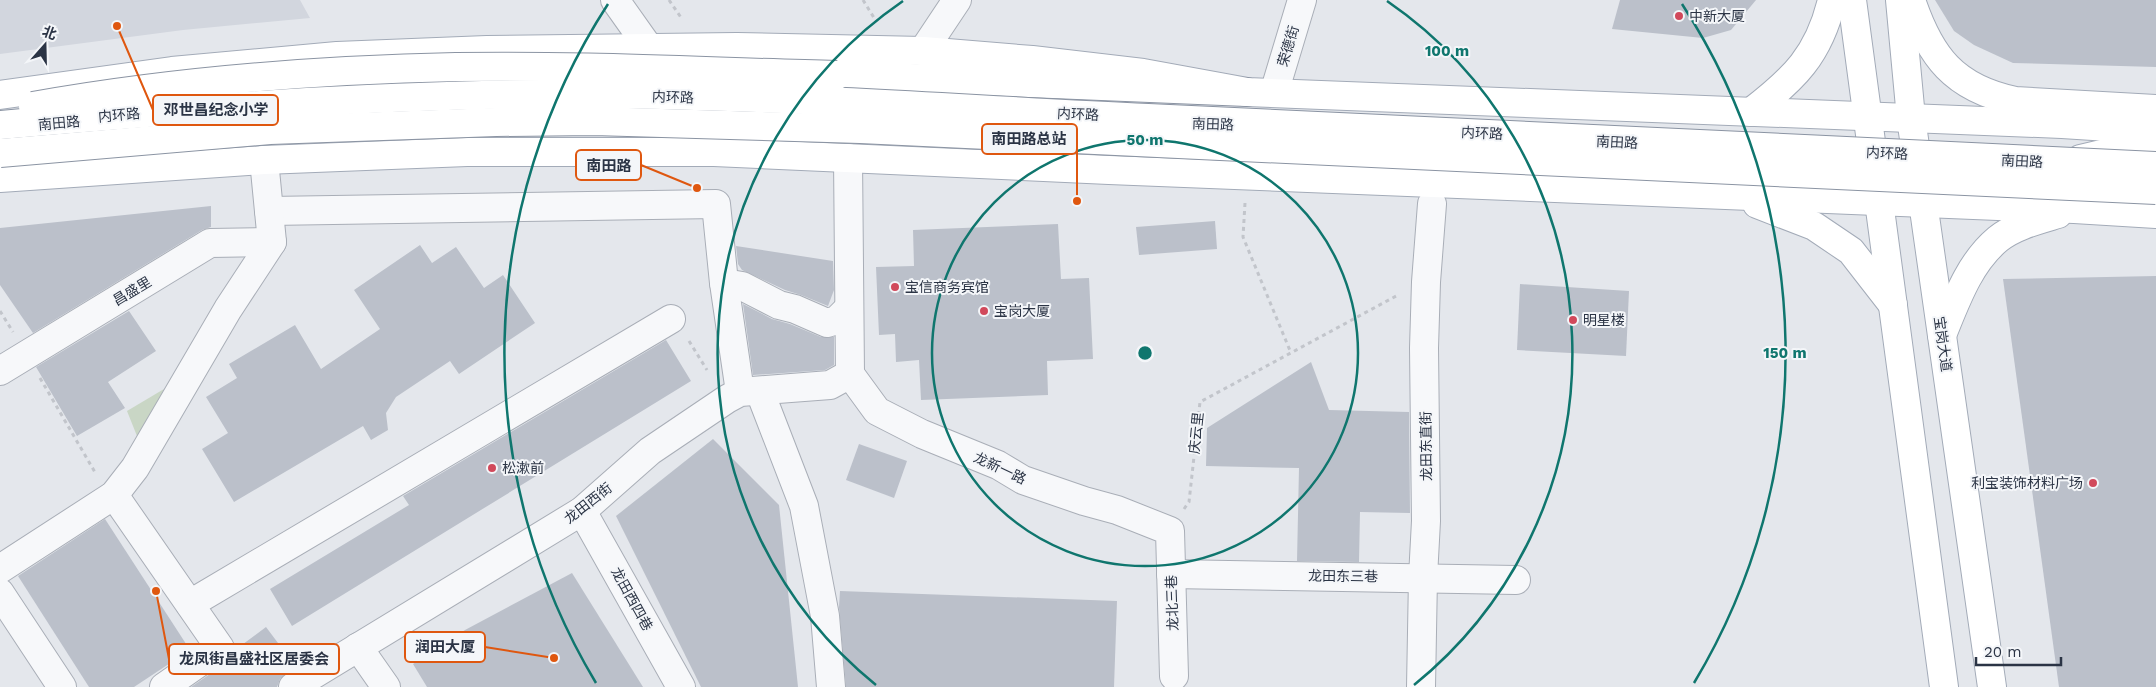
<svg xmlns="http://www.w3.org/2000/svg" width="2156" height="687" font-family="'Work Sans','Noto Sans SC',sans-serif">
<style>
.built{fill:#d2d6de}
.green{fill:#c9d6c5}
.building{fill:#bbc0ca}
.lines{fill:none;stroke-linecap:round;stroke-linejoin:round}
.minor-casing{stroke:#a9aeb7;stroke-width:30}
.major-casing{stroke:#a3abb8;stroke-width:30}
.highway-casing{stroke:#8b94a3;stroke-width:30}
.path{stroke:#c2c5cb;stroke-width:3;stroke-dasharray:4 4;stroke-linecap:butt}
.minor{stroke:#f7f8fa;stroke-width:28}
.major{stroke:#fff;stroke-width:28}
.highway{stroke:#fff;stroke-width:28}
.highway-bridge-casing{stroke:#8b94a3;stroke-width:30;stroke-linecap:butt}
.highway-bridge{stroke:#fff;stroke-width:28}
.ring{fill:none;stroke:#0f766e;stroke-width:2.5}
.poi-dot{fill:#d1495b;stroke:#f4f6f9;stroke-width:2}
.labels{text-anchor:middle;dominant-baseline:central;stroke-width:4;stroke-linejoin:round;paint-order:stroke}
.poi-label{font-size:14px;fill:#2b3445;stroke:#f4f6f9;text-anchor:start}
.street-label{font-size:14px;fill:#2b3445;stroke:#f4f6f9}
.centre{fill:#0f766e;stroke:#f4f6f9;stroke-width:2.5}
.ring-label{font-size:15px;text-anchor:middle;font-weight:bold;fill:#0f766e;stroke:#f4f6f9;stroke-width:4;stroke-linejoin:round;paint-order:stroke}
.leader{fill:none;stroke:#df570f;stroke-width:2}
.callout-dot{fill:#df570f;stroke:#f4f6f9;stroke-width:2}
.callout{fill:#f4f6f9;stroke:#df570f;stroke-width:2}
.callout-label{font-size:15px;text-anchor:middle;font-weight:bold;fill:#2b3445}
</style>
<rect width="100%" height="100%" fill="#e4e7ec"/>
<polygon class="built" points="0,0 300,0 310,18 183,30 0,54"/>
<polygon class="green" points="164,389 139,441 127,411"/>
<g class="building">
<polygon points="1620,0 1756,0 1731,30 1703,38 1612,29"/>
<polygon points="1935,0 2156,0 2156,67 2013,63 1974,45 1954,31"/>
<polygon points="211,206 211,227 202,230 33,333 0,285 0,228"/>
<polygon points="1215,221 1217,249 1139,255 1136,227"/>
<polygon points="1058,224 1061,279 1089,278 1093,359 1047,361 1048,395 921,400 919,360 896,362 895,334 879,335 876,267 914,266 913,230"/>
<polygon points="420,245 432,263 456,247 484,288 503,275 535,323 459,374 450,361 396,397 386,413 388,430 371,440 363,426 234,502 202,449 228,433 206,397 237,378 229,364 295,325 321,369 380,329 354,290"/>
<polygon points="736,246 833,261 834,290 828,306 801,295 785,290 742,270 738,264"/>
<polygon points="2156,276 2156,687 2059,687 2003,279"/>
<polygon points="1520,284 1629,291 1626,356 1517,350"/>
<polygon points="743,304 772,319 790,324 821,337 834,337 834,365 825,370 753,375"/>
<polygon points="129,311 156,351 108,382 125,408 77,436 36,367"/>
<polygon points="666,340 691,381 292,626 270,589 409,505 403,496"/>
<polygon points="1311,362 1329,410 1409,412 1410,513 1360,512 1359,562 1297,561 1299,468 1206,466 1207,428"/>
<polygon points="713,439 779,505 798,687 701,687 616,516"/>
<polygon points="859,444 907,461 894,498 846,480"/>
<polygon points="105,519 190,650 134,687 89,687 18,576"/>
<polygon points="572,573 643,687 427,687 413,664 465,630"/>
<polygon points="840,591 1117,601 1114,687 846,687 839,607"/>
<polygon points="266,627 296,667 280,679 277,687 191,687 229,661 234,655 235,650"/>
</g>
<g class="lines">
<g class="minor-casing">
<g id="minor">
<polyline points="615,0 649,48"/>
<polyline points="923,51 957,0"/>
<polyline points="1274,93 1302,0"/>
<polyline points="269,211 716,204 724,283 740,392"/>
<polyline points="724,283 742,286 779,305 795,309 827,323 837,320 849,308"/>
<polyline points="0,371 210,243 272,242"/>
<polyline points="850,374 877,411 922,434 998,465 1023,480 1084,501 1117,510 1170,531 1174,676"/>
<polyline points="760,392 804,506 825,616 831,687"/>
<polyline points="114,495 220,648 164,687"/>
<polyline points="582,511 681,687"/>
<polyline points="0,569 114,495 135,468 228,309 272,242 264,160"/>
<polyline points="1171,574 1516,580"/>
<polyline points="0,593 62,687"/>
<polyline points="190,604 671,319"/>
<polyline points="358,647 386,687"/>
<polyline points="293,687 582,511 650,451 727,399 740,392 830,385 850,374 848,158"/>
<polyline points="1421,687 1423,577 1426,521 1424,348 1426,282 1432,204"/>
</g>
</g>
<g class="major-casing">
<g id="major">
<polyline points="1852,0 1944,687"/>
<polyline points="1900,0 1911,118 1992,687"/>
<path d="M1911 0C1930 57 1954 88 2015 101L2156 109"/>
<polyline points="0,95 172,71 337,56 487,50 737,47 923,51 1032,60 1143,73 1247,92 2062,124 2156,130"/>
<path d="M1751 112C1794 79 1819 55 1832 0"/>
<polyline points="2080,159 2156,141"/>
<polyline points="0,178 264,160 467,152 714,152 1109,170 2074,209 2156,214"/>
<polyline points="1757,204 1814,226 1851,251 1893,305"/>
<path d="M1942 335C1956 301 1969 263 1998 239 2014 226 2038 220 2058 214"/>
</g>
</g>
<g class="highway-casing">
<polyline id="highway" points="837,75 1247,92"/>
</g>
<g class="path">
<polyline points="669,0 682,19"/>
<polyline points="863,0 876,21"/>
<polyline points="1245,203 1243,237 1291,353"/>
<polyline points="0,311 13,332"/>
<polyline points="689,341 707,370"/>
<polyline points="40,378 96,474"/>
<polyline points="1184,509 1189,502 1200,402 1398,295"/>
</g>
<use href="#minor" class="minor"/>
<use href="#major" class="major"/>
<use href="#highway" class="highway"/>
<g class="highway-bridge-casing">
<g id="highway-bridge">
<path d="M33 106C173 81 314 70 456 67 583 65 710 72 837 75"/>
<path d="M0 125C184 109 368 95 552 94 751 93 950 109 1148 118 1484 133 1820 150 2156 166"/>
<polyline points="0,153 270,130 496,122 594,121 860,129 2156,190"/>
</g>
</g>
<use href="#highway-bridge" class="highway-bridge"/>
</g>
<g class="ring">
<circle cx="1145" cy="353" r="213"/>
<path d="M876 685A427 427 0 0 1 903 1M1387 1A427 427 0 0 1 1414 685"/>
<path d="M596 683A640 640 0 0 1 608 4M1682 4A640 640 0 0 1 1694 683"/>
</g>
<g class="poi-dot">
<circle cx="1679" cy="16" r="5"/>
<circle cx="895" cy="287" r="5"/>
<circle cx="984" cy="311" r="5"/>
<circle cx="1573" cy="320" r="5"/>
<circle cx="492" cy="468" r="5"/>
<circle cx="2093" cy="483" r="5"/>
</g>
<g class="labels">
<g class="poi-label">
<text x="1689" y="16">中新大厦</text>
<text x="905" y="287">宝信商务宾馆</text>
<text x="994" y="311">宝岗大厦</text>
<text x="1583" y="320">明星楼</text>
<text x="502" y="468">松漱前</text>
<text x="2083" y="483" text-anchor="end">利宝装饰材料广场</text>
</g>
<g class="street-label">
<text transform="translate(1288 46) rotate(-73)">荣德街</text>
<text transform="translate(673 97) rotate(2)">内环路</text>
<text transform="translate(1078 114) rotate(3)">内环路</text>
<text transform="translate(119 115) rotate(-5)">内环路</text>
<text transform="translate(59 123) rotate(-5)">南田路</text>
<text transform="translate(1213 124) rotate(2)">南田路</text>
<text transform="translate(1482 133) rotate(3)">内环路</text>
<text transform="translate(1617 142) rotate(3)">南田路</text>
<text transform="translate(1887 153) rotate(3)">内环路</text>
<text transform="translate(2022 161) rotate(3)">南田路</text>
<text transform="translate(132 291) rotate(-31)">昌盛里</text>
<text transform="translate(1943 344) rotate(82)">宝岗大道</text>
<text transform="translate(1196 433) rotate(-84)">庆云里</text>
<text transform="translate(1426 446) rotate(-91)">龙田东直街</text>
<text transform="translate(1000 468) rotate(25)">龙新一路</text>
<text transform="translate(588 503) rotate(-38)">龙田西街</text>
<text transform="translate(1343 576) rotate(1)">龙田东三巷</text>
<text transform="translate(632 599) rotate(61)">龙田西四巷</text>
<text transform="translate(1172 603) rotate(-92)">龙北三巷</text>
</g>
</g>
<circle cx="1145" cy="353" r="8" class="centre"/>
<g class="ring-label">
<text x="1447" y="56">100 m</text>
<text x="1145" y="145">50 m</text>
<text x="1785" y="358">150 m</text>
</g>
<path class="leader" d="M117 26L153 110M1077 201L1077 139M697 188L641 165M554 658L485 647M156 591L169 659"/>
<g class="callout-dot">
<circle cx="117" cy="26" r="5"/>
<circle cx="1077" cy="201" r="5"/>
<circle cx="697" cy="188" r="5"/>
<circle cx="554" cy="658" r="5"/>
<circle cx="156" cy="591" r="5"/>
</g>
<g class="callout">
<rect x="153" y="95" width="125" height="30" rx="5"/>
<rect x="982" y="124" width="95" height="30" rx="5"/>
<rect x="576" y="150" width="65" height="30" rx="5"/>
<rect x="405" y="632" width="80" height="30" rx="5"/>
<rect x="169" y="644" width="170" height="30" rx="5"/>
</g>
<g class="callout-label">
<text x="216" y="115">邓世昌纪念小学</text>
<text x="1029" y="144">南田路总站</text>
<text x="609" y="171">南田路</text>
<text x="445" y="652">润田大厦</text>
<text x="254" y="664">龙凤街昌盛社区居委会</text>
</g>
<g transform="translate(45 45) rotate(20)" stroke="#f4f6f9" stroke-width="4" paint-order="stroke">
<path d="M0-4L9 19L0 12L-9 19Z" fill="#2b3445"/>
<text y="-8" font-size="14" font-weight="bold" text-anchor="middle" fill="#2b3445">北</text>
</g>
<path d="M1976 657v8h85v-8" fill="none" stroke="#2b3445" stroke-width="2.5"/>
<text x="1984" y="657" font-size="15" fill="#2b3445" stroke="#f4f6f9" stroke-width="4" paint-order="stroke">20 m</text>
</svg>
